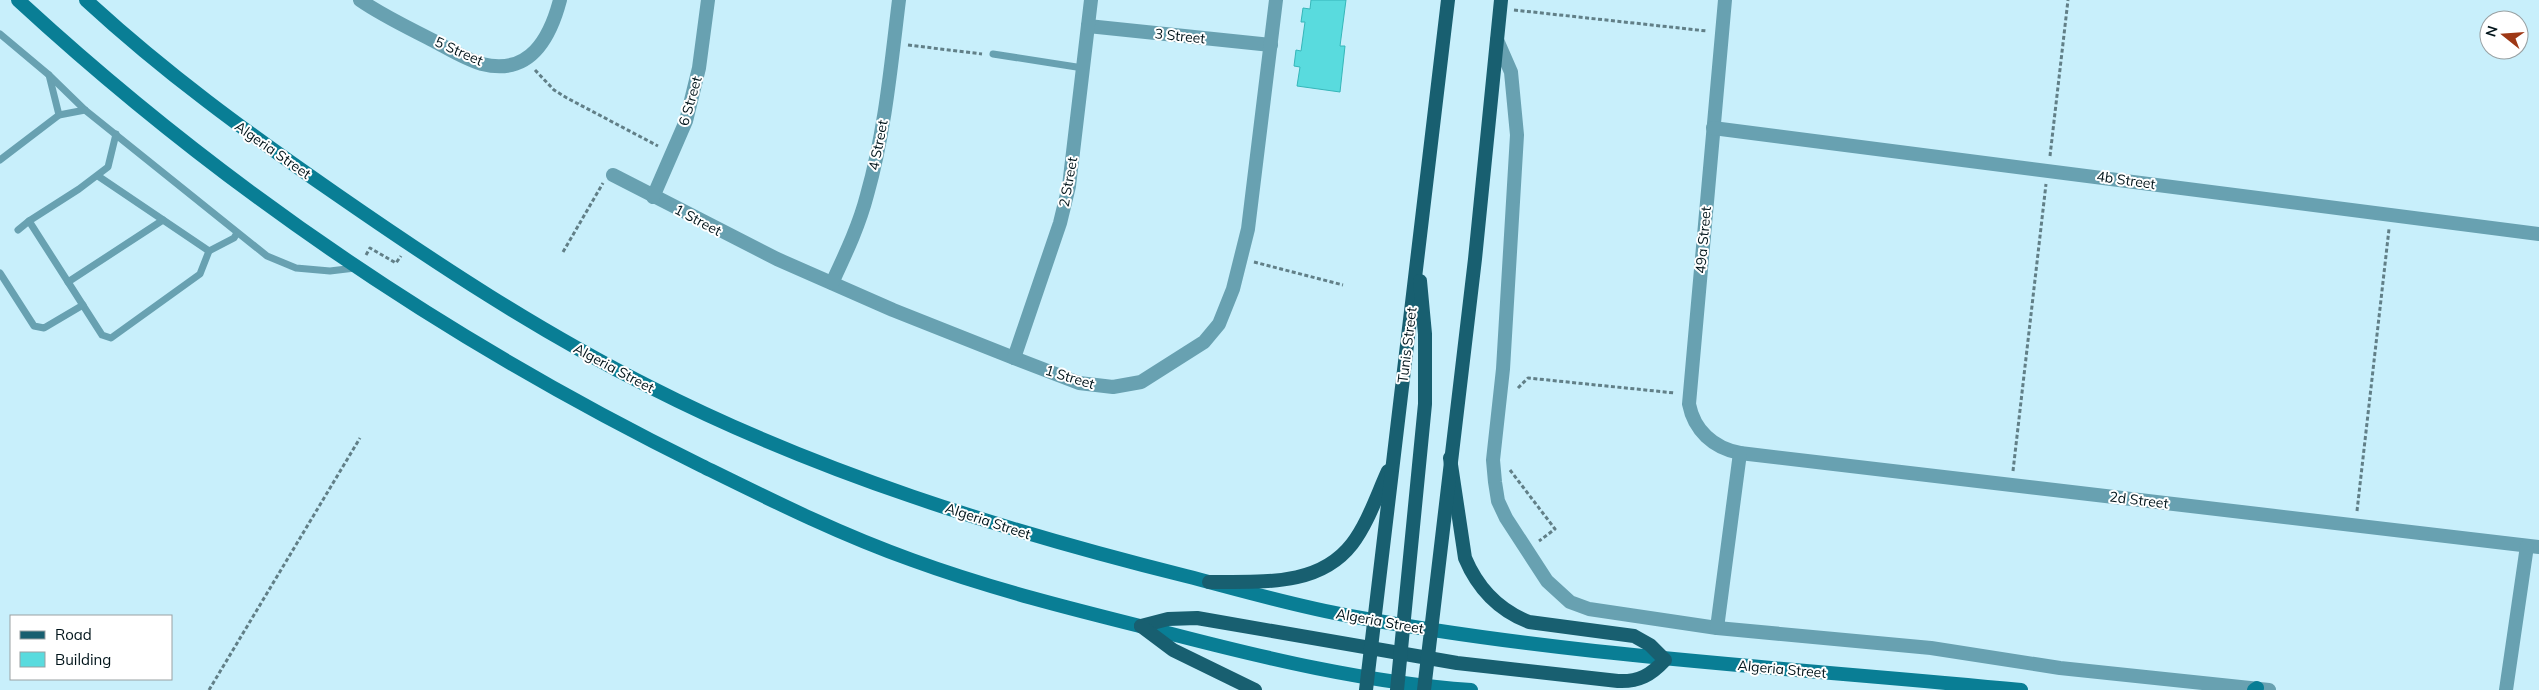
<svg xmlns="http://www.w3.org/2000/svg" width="2539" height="690" font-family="Mulish,sans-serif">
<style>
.building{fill:#59dbde;stroke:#36b6b9}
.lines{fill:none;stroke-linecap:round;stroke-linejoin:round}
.path{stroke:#617f87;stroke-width:3;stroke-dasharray:4 2.5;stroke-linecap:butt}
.service{stroke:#68a1b1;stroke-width:7}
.minor{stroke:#68a1b1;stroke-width:14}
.secondary{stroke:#097e95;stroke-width:14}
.primary{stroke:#185f70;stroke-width:14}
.labels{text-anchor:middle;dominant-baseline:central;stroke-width:4;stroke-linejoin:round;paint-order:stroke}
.street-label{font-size:14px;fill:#00141a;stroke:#fff}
</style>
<rect width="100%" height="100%" fill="#c8effb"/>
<polygon class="building" points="1311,0 1346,0 1340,46 1345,46 1340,92 1297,86 1300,67 1294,66 1296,50 1301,51 1305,22 1301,22 1303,8 1310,9"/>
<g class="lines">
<g class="path">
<polyline points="1514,10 1707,31"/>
<polyline points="908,45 982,54"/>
<polyline points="535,70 554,90 567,98 658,146"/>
<polyline points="2050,156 2068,0"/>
<polyline points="563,252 603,183"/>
<polyline points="366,255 370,248 396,263 401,256"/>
<polyline points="1254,262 1343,285"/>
<polyline points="1518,388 1528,378 1675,393"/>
<polyline points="1510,470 1555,529 1539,541"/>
<polyline points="2013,471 2046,184"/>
<polyline points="2357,511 2389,229"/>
<polyline points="209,690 360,438"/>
</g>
<g class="service">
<polyline points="0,34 49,75 59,115"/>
<polyline points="993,54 1083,68"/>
<polyline points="49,75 85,110 267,256 296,268 330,271 355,268"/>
<polyline points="116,134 108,167 79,189 29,221 102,335 111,338 200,274 209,251 234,238 237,233"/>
<polyline points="0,160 59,115 85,110"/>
<polyline points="98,176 209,251"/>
<polyline points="18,230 29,221"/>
<polyline points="0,273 34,326 44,328 83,305"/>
<polyline points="68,282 163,220"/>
</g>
<g class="minor">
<path d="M360 0C383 16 409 28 434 41 449 49 465 59 482 64 530 76 550 38 560 0"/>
<path d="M1725 0 1689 404C1694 430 1713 448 1740 453L2539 547"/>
<polyline points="1088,26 1271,45"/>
<polyline points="1497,40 1511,72 1517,135 1503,369 1493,460 1495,482 1498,501 1506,518 1547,581 1570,602 1589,609 1717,628 1931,648 2060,668 2269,690"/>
<polyline points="1713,128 2539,234"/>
<polyline points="613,175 777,259 893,310 1014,358 1079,383 1113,387 1141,382 1204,342 1219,324 1233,289 1248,229 1276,0"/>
<polyline points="653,197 686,121 699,68 708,0"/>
<path d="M832 283C845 255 859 226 867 195 885 132 891 65 899 0"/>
<polyline points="1014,358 1060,223 1069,186 1091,0"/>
<polyline points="1717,628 1740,453"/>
<polyline points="2506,690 2527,546"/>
</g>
<g class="secondary">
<path d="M18 0C222 188 454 344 702 466 771 500 839 534 912 560 994 590 1080 611 1164 632 1264 658 1368 683 1471 690"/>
<path d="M86 0C164 72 249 134 336 194 437 264 540 332 650 387 819 473 1002 530 1186 576 1240 590 1294 606 1350 616 1572 657 1797 668 2021 690"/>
<polyline points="2254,690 2257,688"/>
</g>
<g class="primary">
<path d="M1209 582C1259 581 1318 588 1352 544 1368 523 1377 495 1388 471"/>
<path d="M1141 626 1168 619 1197 618 1457 663 1618 681C1639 682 1651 675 1665 660L1650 645 1634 636 1529 622C1498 610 1478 589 1465 558L1450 458"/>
<polyline points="1141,626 1173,650 1255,690"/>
<polyline points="1366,690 1448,0"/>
<polyline points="1397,690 1425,404 1425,334 1420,281"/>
<polyline points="1424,690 1475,259 1501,0"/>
</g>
</g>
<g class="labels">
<g class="street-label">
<text transform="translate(1180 36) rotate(6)">3 Street</text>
<text transform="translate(459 51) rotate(24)">5 Street</text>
<text transform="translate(690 101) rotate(-74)">6 Street</text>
<text transform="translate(878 145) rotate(-79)">4 Street</text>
<text transform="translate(273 150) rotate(35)">Algeria Street</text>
<text transform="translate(2126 180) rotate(8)">4b Street</text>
<text transform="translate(1068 182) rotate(-80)">2 Street</text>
<text transform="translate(698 220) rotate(28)">1 Street</text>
<text transform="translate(1703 240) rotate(-85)">49a Street</text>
<text transform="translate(1407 345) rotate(-83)">Tunis Street</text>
<text transform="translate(614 368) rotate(28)">Algeria Street</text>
<text transform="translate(1070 377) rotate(17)">1 Street</text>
<text transform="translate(2139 500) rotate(7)">2d Street</text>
<text transform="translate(988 521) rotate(18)">Algeria Street</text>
<text transform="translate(1380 621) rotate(10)">Algeria Street</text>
<text transform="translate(1782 669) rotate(5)">Algeria Street</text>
</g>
</g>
<rect x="10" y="615" width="162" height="65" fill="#ffffff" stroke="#99a1a3"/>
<rect x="20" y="631" width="25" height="8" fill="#185f70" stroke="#99a1a3"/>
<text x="55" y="640" font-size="15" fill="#00141a">Road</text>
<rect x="20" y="652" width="25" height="15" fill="#59dbde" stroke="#99a1a3"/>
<text x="55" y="665" font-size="15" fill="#00141a">Building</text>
<g transform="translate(2504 35) rotate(287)"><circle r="24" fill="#ffffff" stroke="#99a1a3"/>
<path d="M0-4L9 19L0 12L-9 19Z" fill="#9e3815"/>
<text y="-8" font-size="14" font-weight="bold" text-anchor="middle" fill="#00141a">N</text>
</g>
</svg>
